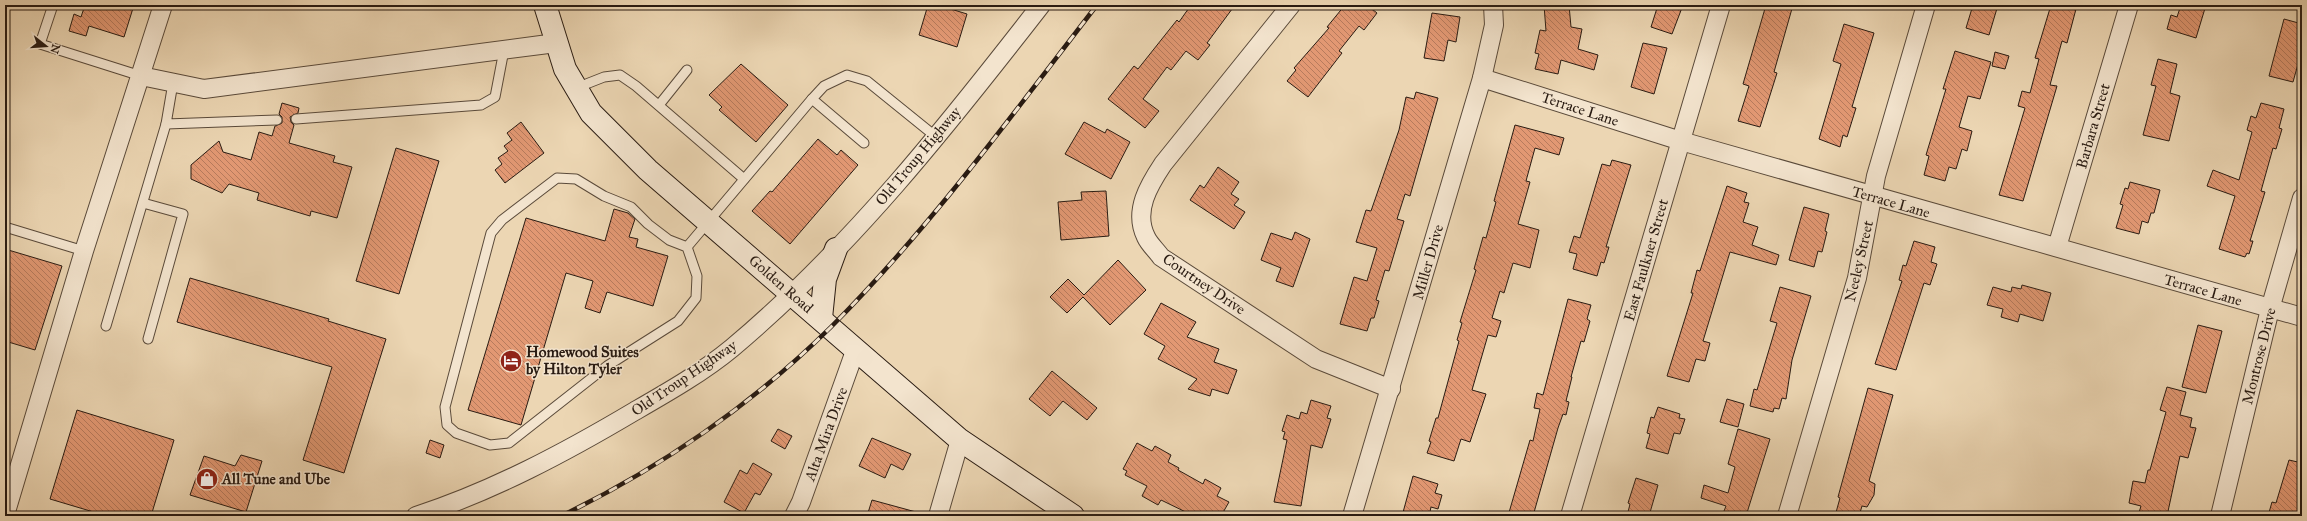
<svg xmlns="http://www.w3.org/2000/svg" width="2307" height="521" font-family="'IM FELL Great Primer',serif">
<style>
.building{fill:url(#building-back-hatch);stroke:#291b12}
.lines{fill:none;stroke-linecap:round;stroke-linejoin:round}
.lane-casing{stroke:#5a4a3a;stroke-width:11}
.street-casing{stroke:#5a4a3a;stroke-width:20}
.secondary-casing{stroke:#291b12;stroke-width:24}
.lane{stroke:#f3e4ce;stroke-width:9}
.street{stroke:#f3e4ce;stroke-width:18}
.secondary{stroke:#f3e4ce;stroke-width:22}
.rail-casing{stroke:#291b12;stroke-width:4.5}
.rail{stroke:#f3e4ce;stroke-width:3;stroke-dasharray:9;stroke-linecap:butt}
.labels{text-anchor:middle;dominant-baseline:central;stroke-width:3;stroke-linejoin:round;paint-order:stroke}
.street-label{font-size:15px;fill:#291b12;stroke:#f3e4ce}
.poi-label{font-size:15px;font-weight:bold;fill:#291b12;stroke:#f3e4ce;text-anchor:start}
</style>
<defs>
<pattern id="building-back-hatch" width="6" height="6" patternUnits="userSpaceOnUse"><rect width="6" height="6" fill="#e29873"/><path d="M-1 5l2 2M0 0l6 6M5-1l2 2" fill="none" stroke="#b77b5d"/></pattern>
</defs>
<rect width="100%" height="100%" fill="#ecd6b3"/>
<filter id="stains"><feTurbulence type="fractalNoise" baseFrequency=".005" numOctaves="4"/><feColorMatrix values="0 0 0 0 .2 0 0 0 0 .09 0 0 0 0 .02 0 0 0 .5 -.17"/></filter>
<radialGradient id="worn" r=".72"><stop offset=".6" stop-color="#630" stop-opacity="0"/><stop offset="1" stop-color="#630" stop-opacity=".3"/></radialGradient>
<g class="building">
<polygon points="85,5 134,5 124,37 89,26 86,36 69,31 74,14 81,17"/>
<polygon points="928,5 938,5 967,14 957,47 919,35"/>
<polygon points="1191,5 1235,5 1207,43 1210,45 1198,60 1186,51 1171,70 1167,67 1143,99 1159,111 1145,128 1108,99 1134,66 1138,69 1177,20 1179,22"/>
<polygon points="1345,5 1367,5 1377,13 1364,30 1359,26 1339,51 1342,53 1308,97 1287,81 1296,70 1294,68 1329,28 1327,27"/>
<polygon points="1544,5 1569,5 1571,27 1582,29 1578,49 1598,55 1594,70 1561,60 1558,74 1535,69 1539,54 1535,53 1540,30 1546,31"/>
<polygon points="1658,5 1683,5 1672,34 1651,27"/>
<polygon points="1766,5 1793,5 1774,72 1777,73 1760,127 1738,121 1749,86 1743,84"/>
<polygon points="1973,5 1998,5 1989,35 1966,28"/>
<polygon points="2051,5 2064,5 2076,9 2067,43 2062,41 2050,85 2057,86 2023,201 1999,195 2025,108 2018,106 2022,91 2030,93 2039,59 2035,58"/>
<polygon points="2181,5 2206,5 2196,38 2167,29 2171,15 2177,17"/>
<polygon points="1432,13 1460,17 1456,42 1448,40 1444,61 1424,58"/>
<polygon points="2284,19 2302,24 2302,65 2298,64 2293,82 2269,76"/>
<polygon points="1844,24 1874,33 1852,107 1856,108 1847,137 1843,135 1840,147 1819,139 1841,64 1833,61"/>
<polygon points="1643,43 1667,48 1654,94 1631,87"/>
<polygon points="1955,51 1991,62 1980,99 1968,96 1959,127 1972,131 1967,151 1962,149 1956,169 1949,167 1945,181 1924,175 1929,156 1926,155 1946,89 1943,89"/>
<polygon points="1995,52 2009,56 2005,69 1992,66"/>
<polygon points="2158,59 2177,64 2170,93 2180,96 2169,141 2143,135 2156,86 2151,85"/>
<polygon points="741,64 788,105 756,142 719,110 722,107 709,95"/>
<polygon points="1416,92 1438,98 1410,196 1405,194 1397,219 1404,221 1389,271 1385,270 1376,300 1379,301 1374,318 1371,318 1367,331 1340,324 1354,277 1367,281 1377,248 1356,242 1366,210 1371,211 1399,130 1406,97 1414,99"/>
<polygon points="282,103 299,108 298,113 290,117 291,122 294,125 289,143 335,156 333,162 352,167 337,218 311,211 310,216 257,200 259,193 229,184 222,193 191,179 191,165 219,141 223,152 251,160 259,132 272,136 275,126 282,123 282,117 279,114"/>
<polygon points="2261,103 2284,109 2279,128 2282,129 2276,149 2273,148 2261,191 2265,192 2250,241 2253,241 2249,254 2247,253 2245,257 2219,249 2235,196 2207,186 2213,170 2239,180 2252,132 2247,130 2251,116 2256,118"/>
<polygon points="521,122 544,153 505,183 495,170 502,164 498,158 508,151 504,146 512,140 507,133"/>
<polygon points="1084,122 1105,133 1107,129 1130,142 1111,179 1065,154"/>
<polygon points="1515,125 1564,138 1559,155 1535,148 1526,181 1530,182 1518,224 1539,230 1530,268 1513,263 1504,293 1500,291 1492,318 1501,321 1496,337 1488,335 1472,390 1486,394 1470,442 1461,439 1454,461 1427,453 1431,442 1429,441 1436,418 1438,418 1459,341 1457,340 1462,323 1460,322 1476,270 1474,269 1483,237 1486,238 1496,202 1494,201"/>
<polygon points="818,139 837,155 841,150 858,165 790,244 752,211 770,191 772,192"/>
<polygon points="396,148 439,161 399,294 356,281"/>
<polygon points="1612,160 1631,165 1606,247 1609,247 1604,263 1601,262 1597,276 1573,269 1577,254 1569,252 1574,236 1580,238 1602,164 1610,166"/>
<polygon points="1218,167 1239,182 1231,194 1239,199 1234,205 1245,212 1234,229 1190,200 1200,185 1204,188"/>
<polygon points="2130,182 2160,190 2154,213 2151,213 2148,223 2142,221 2139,234 2116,228 2123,205 2120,204 2125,188 2128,189"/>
<polygon points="1727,186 1747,193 1744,202 1749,203 1743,222 1758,227 1752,245 1779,255 1776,265 1730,252 1703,341 1710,343 1705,361 1696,359 1689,382 1667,376 1693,293 1691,293 1697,270 1700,271"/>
<polygon points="1106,191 1109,236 1061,240 1058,202 1082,200 1081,192"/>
<polygon points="1804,207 1829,214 1825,231 1827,232 1822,252 1818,251 1814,267 1789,260"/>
<polygon points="614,209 628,213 635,219 629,237 638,239 636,247 668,256 653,306 607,292 600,313 585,308 593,281 566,273 521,425 468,410 526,218 605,241"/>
<polygon points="1295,232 1310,239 1293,287 1276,281 1281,268 1261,260 1271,233 1292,240"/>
<polygon points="1914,241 1935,247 1931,262 1937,264 1930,285 1924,283 1896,370 1875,364 1902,281 1899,280 1903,265 1906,266"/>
<polygon points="5,249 62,266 35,350 5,341"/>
<polygon points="1118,260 1146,290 1110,325 1083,297 1067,313 1050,297 1068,279 1084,295"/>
<polygon points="190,278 329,319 328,321 386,339 344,473 303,460 332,367 177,322"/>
<polygon points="2022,285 2051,293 2043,321 2020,314 2018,322 2001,317 2003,309 1987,305 1993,287 2011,292 2012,287 2021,289"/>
<polygon points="1780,287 1811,296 1792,360 1786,399 1782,398 1779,409 1774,408 1773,412 1750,406 1754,389 1757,390 1777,323 1770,321"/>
<polygon points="1568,299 1591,305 1587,319 1590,321 1584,342 1581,341 1571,377 1572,377 1566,401 1569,402 1566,415 1563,414 1558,428 1533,516 1508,516 1530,440 1533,441 1540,409 1534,408 1537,393 1543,395"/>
<polygon points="1161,303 1196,322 1187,337 1219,349 1214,362 1237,370 1228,394 1212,389 1210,396 1188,389 1197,379 1158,359 1165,346 1144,334"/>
<polygon points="2198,325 2222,331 2206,393 2182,387"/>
<polygon points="1052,371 1097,408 1087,420 1063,401 1050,416 1029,399"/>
<polygon points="2167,387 2186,392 2180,415 2192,418 2190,427 2196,428 2188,458 2180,456 2167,516 2138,516 2141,506 2129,503 2133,481 2145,483 2148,470 2150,470 2166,412 2160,410"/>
<polygon points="1868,388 1893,395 1869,481 1875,484 1874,495 1867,507 1862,506 1859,516 1835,516 1840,498 1838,497"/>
<polygon points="1727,399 1744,404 1738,427 1720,422"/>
<polygon points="1311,400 1331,406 1327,418 1331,419 1322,448 1311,445 1301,506 1274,502 1287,440 1283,439 1285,432 1282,431 1287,415 1299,419 1301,412 1307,414"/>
<polygon points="1658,407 1680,414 1679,418 1685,419 1680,434 1674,433 1668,454 1646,448 1650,434 1647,433 1651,417 1654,418"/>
<polygon points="77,410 174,440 151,516 107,516 50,499"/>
<polygon points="778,429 792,436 785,449 771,441"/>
<polygon points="1738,429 1770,439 1746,516 1722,516 1726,506 1701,498 1704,485 1728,493 1735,467 1728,464"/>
<polygon points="872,438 911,454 903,470 891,464 885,478 859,466"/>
<polygon points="430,440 444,445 440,458 426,453"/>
<polygon points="1137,443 1152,451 1155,446 1171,455 1168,462 1179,468 1178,470 1203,484 1205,479 1221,488 1217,496 1229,502 1221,516 1194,516 1161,500 1158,505 1142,496 1147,486 1125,475 1127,471 1123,469"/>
<polygon points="241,455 262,461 246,512 190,495 204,456 235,466"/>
<polygon points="2289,460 2302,463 2302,516 2268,516 2272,502 2276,503"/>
<polygon points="753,463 772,474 760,495 755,493 744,513 724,502 740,470 747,474"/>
<polygon points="1413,476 1438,484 1435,493 1442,495 1438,509 1431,507 1429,516 1402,516"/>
<polygon points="1636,478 1658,485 1649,516 1627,516 1630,504 1628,503"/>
<polygon points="872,500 916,512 915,516 867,516"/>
</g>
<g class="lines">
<g class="lane-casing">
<g id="lane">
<polyline points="53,5 40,44 141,76"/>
<polyline points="173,83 166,124 277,120"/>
<polyline points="576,88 604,77 620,75 636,86 744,179"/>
<polyline points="659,105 687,70"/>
<polyline points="296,119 481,105 495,97 504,50"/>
<polyline points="864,143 812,99 824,86 847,75 867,81 935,136"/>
<polygon points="557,178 576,179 604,196 631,207 648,224 669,240 687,247 697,276 696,298 678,321 607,366 509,443 490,445 456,433 447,425 445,407 491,233 502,220"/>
<polyline points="143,203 183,214 148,339"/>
<polyline points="5,227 84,251"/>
<polyline points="687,247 812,99"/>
<polyline points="106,326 166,124"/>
</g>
</g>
<g class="street-casing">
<g id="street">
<path d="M1291 5 1163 164C1149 185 1133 211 1146 237 1149 244 1157 251 1161 257L1316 359 1391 389"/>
<polyline points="141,76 204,89 556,43"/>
<polyline points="1482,78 1681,141 2302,317"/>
<polyline points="2057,247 2129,5"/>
<polyline points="5,515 84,251 163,5"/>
<path d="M416 516C493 491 566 452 635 411 668 392 703 372 732 348 850 249 947 126 1041 5"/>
<polyline points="794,516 801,502 855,351"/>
<polyline points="938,516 960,440"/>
<polyline points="1352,516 1482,78 1494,25 1493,5"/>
<polyline points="1570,516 1721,5"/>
<polyline points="1787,516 1857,278 1876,176 1926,5"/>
<polyline points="2220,516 2270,309 2302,198"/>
</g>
</g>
<g class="secondary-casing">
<g id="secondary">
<polyline points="545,5 565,69 591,113 648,170 960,440 1073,516"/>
<polyline points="821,318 825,279 836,249"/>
</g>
</g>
<use href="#lane" class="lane"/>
<use href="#street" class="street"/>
<use href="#secondary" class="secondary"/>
<g class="rail-casing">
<path id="rail" d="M561 516C659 469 753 404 831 327 929 229 1012 115 1097 5"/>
</g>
<use href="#rail" class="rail"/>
</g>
<defs>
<g id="hotel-disc" transform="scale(1.15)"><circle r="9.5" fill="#8f2418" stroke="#f3e4ce"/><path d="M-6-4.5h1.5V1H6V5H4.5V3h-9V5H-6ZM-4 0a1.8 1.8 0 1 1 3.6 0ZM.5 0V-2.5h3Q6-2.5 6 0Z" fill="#fff"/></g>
<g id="shop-disc" transform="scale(1.15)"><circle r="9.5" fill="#8f2418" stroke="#f3e4ce"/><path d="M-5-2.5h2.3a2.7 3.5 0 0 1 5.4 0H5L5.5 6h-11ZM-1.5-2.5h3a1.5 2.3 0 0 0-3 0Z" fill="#fff"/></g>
</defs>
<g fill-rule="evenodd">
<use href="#hotel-disc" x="511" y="361"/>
<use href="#shop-disc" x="207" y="479"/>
</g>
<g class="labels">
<g class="street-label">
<text transform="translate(1580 109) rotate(18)">Terrace Lane</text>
<text transform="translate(2093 126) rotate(-74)">Barbara Street</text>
<text transform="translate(918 156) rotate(-50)">Old Troup Highway</text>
<text transform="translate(1891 202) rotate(16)">Terrace Lane</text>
<text transform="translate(1646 260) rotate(-74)">East Faulkner Street</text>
<text transform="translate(1859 261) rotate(-77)">Neeley Street</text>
<text transform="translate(1428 262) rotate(-74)">Miller Drive</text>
<text transform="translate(781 284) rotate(41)">Golden Road</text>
<text transform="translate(1204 284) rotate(34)">Courtney Drive</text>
<text transform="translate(2203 290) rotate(16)">Terrace Lane</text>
<text transform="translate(2259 356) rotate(-76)">Montrose Drive</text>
<text transform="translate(684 378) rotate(-34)">Old Troup Highway</text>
<text transform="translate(826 434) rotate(-70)">Alta Mira Drive</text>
</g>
<g class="poi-label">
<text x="526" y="352">Homewood Suites<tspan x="526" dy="17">by Hilton Tyler</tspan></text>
<text x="222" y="479">All Tune and Ube</text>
</g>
</g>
<rect width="2307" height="521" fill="none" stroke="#ecd6b3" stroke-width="20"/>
<rect x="6" y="6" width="2295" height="509" fill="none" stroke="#291b12" stroke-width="2"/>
<rect x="10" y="10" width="2287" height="501" fill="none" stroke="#291b12"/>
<g transform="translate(46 46) rotate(107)" stroke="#f3e4ce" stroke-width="3" paint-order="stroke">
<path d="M0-3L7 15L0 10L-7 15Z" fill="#291b12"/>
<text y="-6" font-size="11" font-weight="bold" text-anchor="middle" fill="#291b12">N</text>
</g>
<rect width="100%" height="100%" filter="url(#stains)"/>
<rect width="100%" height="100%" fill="url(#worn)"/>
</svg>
